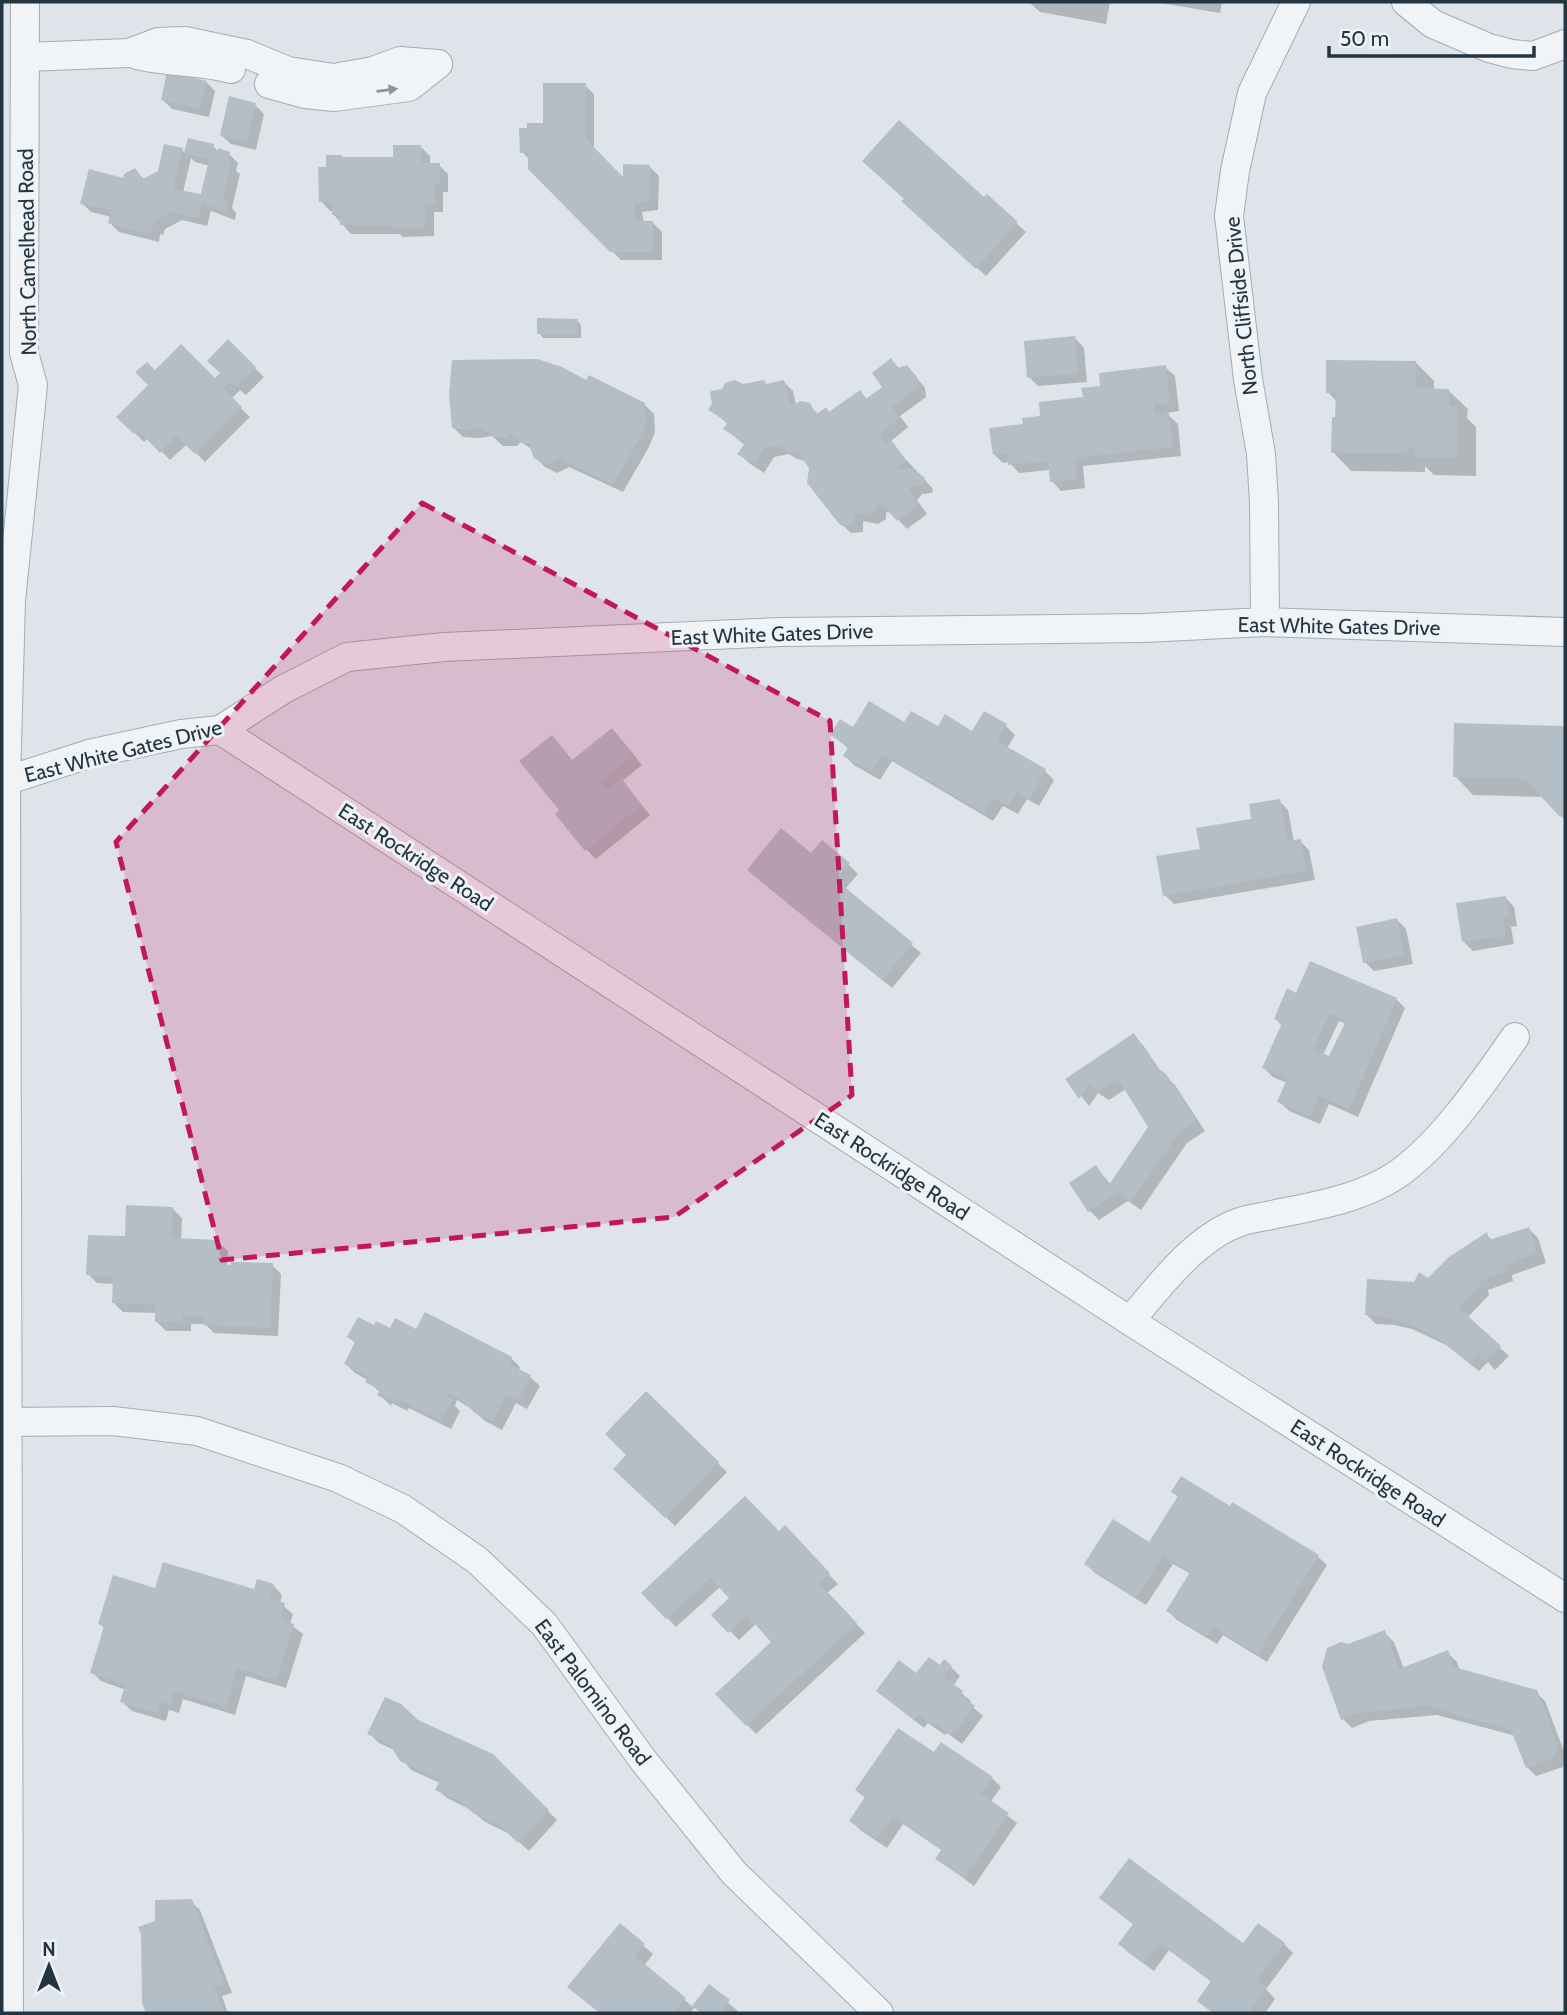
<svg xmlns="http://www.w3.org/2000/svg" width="1567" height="2015" font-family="Cabin,sans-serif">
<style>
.shadow{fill:#0003;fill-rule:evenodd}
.building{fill:#b4bec6;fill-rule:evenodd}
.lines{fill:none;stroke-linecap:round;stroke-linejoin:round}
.street-casing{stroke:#a3acb3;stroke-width:30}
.street{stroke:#f1f4f7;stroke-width:28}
.oneway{fill:#8b949c}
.marked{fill:#c2185b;fill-opacity:0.2;stroke:#c2185b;stroke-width:5;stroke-dasharray:14 9;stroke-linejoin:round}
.labels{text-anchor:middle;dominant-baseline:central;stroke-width:6;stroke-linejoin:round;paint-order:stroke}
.street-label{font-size:21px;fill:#253441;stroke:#edf3f6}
</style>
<rect width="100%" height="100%" fill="#dee4e9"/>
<g class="shadow">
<polygon points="1029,2 1110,2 1106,24 1040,12"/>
<polygon points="1155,2 1222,2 1220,13"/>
<polygon points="206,82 215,91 209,117 172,109 163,100"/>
<polygon points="585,85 594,94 594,150 624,181 650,167 659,176 658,210 642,212 644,223 653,223 662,232 662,260 621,260 530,168 530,160 522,152 545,125"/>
<polygon points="255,105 264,114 256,150 231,144 221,135"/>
<path d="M189 140 213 146 220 153 229 154 238 163 236 171 240 174 232 208 236 213 235 220 211 211 207 226 182 220 165 229 163 235 160 234 159 242 119 232 110 223 112 217 91 212 82 203 124 180 135 170 145 180 159 172 182 150 186 154ZM191 158 195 162 210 166 202 197 183 192Z"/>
<polygon points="421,147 430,156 430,165 439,165 448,174 448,192 443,192 443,212 434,212 434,236 403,237 400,234 351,234 334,215 334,211 330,211 321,201 328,168 343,159 395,158"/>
<polygon points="987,196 1026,232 986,276 913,210 906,199 984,199"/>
<polygon points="577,320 581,325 581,338 543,338 539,333"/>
<polygon points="1075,338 1084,348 1087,382 1038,386 1029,377"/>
<polygon points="228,342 264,377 246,395 240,390 231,399 250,417 205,462 187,444 170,460 148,438 144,442 119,417 150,385 155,372 215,380 222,373"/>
<polygon points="891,360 900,369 916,377 925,388 926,397 900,416 908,427 890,442 933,489 932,493 922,494 917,500 927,514 907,529 892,513 886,512 886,519 878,524 863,521 863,532 851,533 841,524 806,461 797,459 789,454 774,457 764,473 749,463 740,454 745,445 725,429 728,424 711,410 723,390 784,382 793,391 796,405 809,405 819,415 830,414 860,392 868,400 884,388"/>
<polygon points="1415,362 1434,381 1434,390 1449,391 1468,409 1467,418 1476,427 1476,476 1434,475 1425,466 1425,472 1351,471 1333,452 1337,402 1328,392"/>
<polygon points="1165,367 1175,376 1179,411 1166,413 1178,424 1181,456 1083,466 1085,488 1061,491 1052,481 1051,470 1019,473 1009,462 1003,463 994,454 1025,425 1084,399 1102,388"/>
<polygon points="587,383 644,404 654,414 655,432 649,447 623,492 569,467 557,473 545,467 535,457 533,450 521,442 517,446 503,446 492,436 479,438 463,437 454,428"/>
<polygon points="985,713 1006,726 1015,735 1007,748 1045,771 1054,780 1039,806 1027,799 1018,814 1003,806 993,821 892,761 880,780 854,765 845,756 849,749 832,735 854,730 905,724 973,733"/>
<polygon points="1456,725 1565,728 1565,820 1544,797 1473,795 1455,776"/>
<polygon points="621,739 642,765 622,781 650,815 596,859 587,850 561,811 573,761"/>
<polygon points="1279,801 1288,810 1294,842 1300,841 1309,850 1315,880 1174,904 1165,895 1202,851 1253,820"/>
<polygon points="812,856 849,865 858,874 845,889 921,953 892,988 758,879"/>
<polygon points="1505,897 1514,907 1517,926 1511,927 1514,944 1473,951 1464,942"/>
<polygon points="1397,920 1406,929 1413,964 1374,971 1365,962"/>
<path d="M1297 995 1396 999 1405 1008 1358 1117 1329 1104 1320 1124 1289 1111 1279 1101 1287 1083 1273 1077 1264 1068 1282 1026 1276 1019ZM1339 1021 1346 1024 1330 1058 1323 1055Z"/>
<polygon points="1134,1036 1143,1045 1161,1072 1175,1085 1205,1131 1187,1143 1141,1210 1128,1201 1099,1220 1090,1211 1071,1183 1096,1167 1111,1185 1151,1127 1126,1089 1109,1100 1098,1093 1089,1106 1068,1079"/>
<polygon points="173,1209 182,1218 181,1240 218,1242 228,1251 227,1266 272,1265 281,1274 278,1336 214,1333 205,1324 191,1324 191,1331 166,1331 156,1321 157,1313 123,1312 114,1303 115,1284 97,1283 88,1274 127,1238"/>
<polygon points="1529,1229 1538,1238 1546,1263 1512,1275 1513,1281 1488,1290 1489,1295 1467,1318 1509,1356 1495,1370 1488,1362 1479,1371 1446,1345 1412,1329 1394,1325 1376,1324 1367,1315 1415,1283 1428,1281 1487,1235 1493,1241"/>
<polygon points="375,1328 417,1332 511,1358 520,1367 518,1371 530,1377 540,1386 527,1409 516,1403 502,1430 485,1421 469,1407 457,1400 455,1406 460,1411 451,1429 409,1408 407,1411 392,1403 391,1406 380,1395 381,1393 367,1381 368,1380 355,1373 346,1364 356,1344 349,1337"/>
<polygon points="646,1394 727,1472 675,1526 616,1469 628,1455"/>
<polygon points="1173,1492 1317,1556 1327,1565 1267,1662 1223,1635 1217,1644 1177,1620 1168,1611 1191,1574 1173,1564 1146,1605 1095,1573 1086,1564 1150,1545 1179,1498"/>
<polygon points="785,1528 838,1584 827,1593 865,1633 756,1734 718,1694 774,1642 757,1623 739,1640 730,1631 731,1599 720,1587 676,1627 644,1593 779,1533"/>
<polygon points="273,1585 282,1595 280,1603 293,1614 290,1624 303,1634 286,1688 246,1676 235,1715 183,1699 179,1713 169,1710 166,1721 132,1711 122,1702 126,1690 101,1681 92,1672 105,1629 100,1623 157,1590 255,1591"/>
<polygon points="1384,1632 1394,1642 1404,1669 1447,1652 1457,1662 1460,1671 1536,1692 1545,1701 1565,1754 1563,1767 1536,1776 1527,1767 1516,1736 1437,1715 1369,1721 1352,1728 1343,1719 1348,1646"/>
<polygon points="940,1667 951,1667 960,1676 953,1686 971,1701 969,1704 983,1716 962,1744 947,1733 945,1735 928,1723 924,1728 878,1691"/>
<polygon points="417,1721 492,1756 557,1820 529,1851 510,1834 485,1822 471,1810 447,1798 437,1789 440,1783 411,1770 396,1751 379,1743 370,1734"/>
<polygon points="935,1755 992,1778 1001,1787 990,1803 1017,1823 974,1886 938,1859 943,1851 903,1824 887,1848 860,1830 851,1820 866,1799 857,1790"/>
<polygon points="1101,1898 1243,1945 1284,1944 1293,1953 1266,1989 1275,1999 1265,2013 1213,2013 1199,2001 1213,1983 1169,1950 1154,1971 1129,1953 1120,1944 1134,1925"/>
<polygon points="191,1901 200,1910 232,1993 222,1996 228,2013 148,2013 144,2003 157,1922"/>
<polygon points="621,1926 653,1954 644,1966 693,2007 709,1987 738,2011 736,2013 701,2013 695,2007 690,2013 600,2013 579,1996"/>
</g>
<g class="building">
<polygon points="167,72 207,81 200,109 161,100"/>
<polygon points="543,83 586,83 586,139 623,177 623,164 650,165 649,202 634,204 636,221 653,221 653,252 610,252 528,169 528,153 520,153 519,128 527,128 527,123 543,123"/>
<polygon points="229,96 256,103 247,142 220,135"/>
<polygon points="899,120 984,197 987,194 1018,222 976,269 901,201 904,199 862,161"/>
<polygon points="188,138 214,144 213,150 218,151 219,148 230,152 228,162 231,163 223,200 228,202 226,212 202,203 198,218 172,212 156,220 154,226 152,226 150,234 108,223 111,210 80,204 89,169 123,178 124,174 135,168 143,179 158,171 164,144 183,148 173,189 201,194 209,159 184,153"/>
<polygon points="393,145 421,145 422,163 440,163 440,184 435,184 435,203 425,203 425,227 392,229 392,225 340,225 340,215 332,215 332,202 319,202 318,167 326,167 326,155 342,155 342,157 393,157"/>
<polygon points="537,318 578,319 578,335 537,334"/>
<polygon points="1075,336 1078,373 1027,378 1024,341"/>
<polygon points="228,339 256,367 236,387 230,382 223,388 242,407 195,454 176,436 160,453 138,430 134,434 116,417 148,385 135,372 147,362 155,370 181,344 215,378 220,373 207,361"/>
<polygon points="891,358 898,368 907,365 917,377 918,387 892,407 900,418 879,434 887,445 892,441 906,460 899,467 901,470 911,467 925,478 923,484 913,486 909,490 919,504 897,521 883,505 878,504 877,509 868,516 855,513 854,522 851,525 840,525 807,483 809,468 798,453 787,451 779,446 764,448 755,465 737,454 745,443 723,429 728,422 708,410 712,403 710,394 711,391 722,389 725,383 735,380 743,384 764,380 766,384 784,380 790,406 801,401 810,403 816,415 826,407 829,412 860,390 866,399 882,387 872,373"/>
<polygon points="537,359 562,367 586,380 589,375 645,403 646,422 640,438 613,484 559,459 546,465 534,458 530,448 531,445 514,438 512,433 508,437 493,437 481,428 469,430 452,428 449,395 452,360"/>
<polygon points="1326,360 1416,361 1416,388 1449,389 1449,406 1458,406 1457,458 1414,457 1414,449 1407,449 1407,453 1331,453 1332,417 1335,417 1336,393 1326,393"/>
<polygon points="1166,365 1170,403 1154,404 1155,415 1169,413 1173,447 1075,458 1077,479 1050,482 1048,461 1008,465 1007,453 993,455 989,428 1023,424 1022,418 1040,416 1039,402 1083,397 1081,388 1100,386 1099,373"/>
<polygon points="869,701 904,722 911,711 938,726 945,714 972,731 984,711 1007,724 997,741 1046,769 1029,799 1017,791 1008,806 993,798 984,813 882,754 871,772 843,756 849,746 830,735 840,719 853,727"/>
<polygon points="1454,723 1565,726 1565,813 1560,817 1525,779 1453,777"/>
<polygon points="612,728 634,755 600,782 607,789 621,778 642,805 585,851 555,814 559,810 519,761 552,735 572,760"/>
<polygon points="1280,799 1287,841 1301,839 1306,871 1163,896 1156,856 1200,849 1196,828 1251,819 1249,804"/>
<polygon points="781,828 811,853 822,840 850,863 836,880 913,943 882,980 747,870"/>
<polygon points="1506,896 1509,917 1503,918 1506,936 1462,942 1456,903"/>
<polygon points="1397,918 1404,955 1363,963 1356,927"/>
<path d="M1310 961 1397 998 1349 1109 1319 1096 1311 1116 1277 1102 1287 1079 1262 1068 1282 1023 1274 1019 1287 988 1296 993ZM1330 1013 1346 1021 1329 1056 1313 1049Z"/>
<polygon points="1134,1033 1156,1067 1166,1074 1197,1121 1178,1134 1131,1202 1118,1193 1088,1212 1069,1183 1096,1165 1109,1185 1148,1127 1118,1079 1099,1092 1088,1085 1079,1099 1065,1079"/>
<polygon points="126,1205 173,1207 172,1238 219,1240 218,1264 231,1265 231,1262 273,1263 270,1328 203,1325 204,1316 183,1315 182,1323 155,1322 155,1305 112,1303 113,1276 86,1275 88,1235 125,1236"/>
<polygon points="1529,1227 1537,1253 1504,1266 1505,1272 1480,1281 1481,1285 1459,1308 1501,1346 1485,1362 1478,1354 1469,1363 1435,1336 1401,1321 1383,1316 1365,1315 1367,1279 1414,1282 1419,1272 1428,1278 1449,1257 1487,1232 1489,1240"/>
<polygon points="425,1312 512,1357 509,1364 531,1375 518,1401 506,1395 493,1422 473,1412 475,1410 464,1405 465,1402 448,1393 446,1397 452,1400 441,1421 400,1400 398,1403 383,1395 382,1398 377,1395 380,1390 365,1382 368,1377 344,1364 355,1342 347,1337 358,1317 374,1325 376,1321 390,1328 395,1318 416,1329"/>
<polygon points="646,1391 719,1462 665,1518 613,1469 626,1455 605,1434"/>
<polygon points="1181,1476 1230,1506 1232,1502 1319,1555 1258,1654 1213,1627 1207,1636 1166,1611 1190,1572 1163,1556 1136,1598 1084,1564 1113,1519 1149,1542 1178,1496 1171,1492"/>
<polygon points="745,1496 779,1531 785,1525 830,1573 819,1583 857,1623 746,1726 715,1694 771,1642 747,1615 728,1633 711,1615 729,1598 710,1578 666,1619 641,1593"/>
<polygon points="163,1562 254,1589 257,1579 274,1584 270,1598 285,1603 280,1619 294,1624 277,1680 237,1668 226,1707 174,1691 170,1705 160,1702 157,1713 120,1702 125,1685 90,1673 104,1626 98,1624 113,1575 155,1588"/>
<polygon points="1385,1630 1399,1669 1448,1650 1454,1667 1537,1690 1558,1746 1554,1758 1526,1768 1511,1730 1426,1706 1359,1713 1341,1720 1322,1667 1327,1648 1341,1642 1348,1644"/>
<polygon points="929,1657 940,1665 944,1659 952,1666 944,1677 963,1691 960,1695 975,1706 952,1736 937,1725 935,1728 918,1715 914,1720 876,1691 899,1660 916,1673"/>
<polygon points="385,1697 401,1704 418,1720 493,1754 549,1810 518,1843 499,1825 473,1813 460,1801 435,1790 440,1780 400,1761 390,1745 367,1734"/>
<polygon points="898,1728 934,1752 941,1742 993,1777 981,1794 1009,1813 964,1878 935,1859 942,1849 893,1817 877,1840 849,1821 865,1797 855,1790"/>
<polygon points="1129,1858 1243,1943 1258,1923 1285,1943 1257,1980 1267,1988 1249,2013 1213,2013 1197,2001 1211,1981 1159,1943 1144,1963 1118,1944 1133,1924 1099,1898"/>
<polygon points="192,1899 224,1984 214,1987 224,2013 146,2013 142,2003 141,1934 138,1927 155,1921 155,1900"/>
<polygon points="620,1923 645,1944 635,1956 686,1998 673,2013 600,2013 567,1987"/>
<polygon points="709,1984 730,2000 723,2010 727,2013 701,2013 692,2006"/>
</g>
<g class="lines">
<g class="street-casing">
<g id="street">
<polyline points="1406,2 1433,24 1489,48 1512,54 1533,56 1565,44"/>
<path d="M137 55C168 63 200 60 231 69"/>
<polyline points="26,57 129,53 158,42 185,41 247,54 288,71 334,78 373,71 400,61 438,64"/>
<polyline points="269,84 305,94 334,97 409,87 438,64"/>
<polyline points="1265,622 1264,503 1261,454 1248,379 1229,216 1235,171 1252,93 1296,2"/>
<polyline points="220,730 1130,1321 1565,1598"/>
<polyline points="2,782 89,754 181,734 220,730 284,689 347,657 444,647 781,632 1145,628 1265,622 1565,632"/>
<path d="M1130 1321C1159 1286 1196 1237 1240 1222 1251 1218 1265 1217 1276 1214 1318 1206 1367 1197 1402 1171 1445 1139 1484 1081 1515 1037"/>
<polyline points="2,1422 113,1421 197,1431 338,1478 403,1509 477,1560 544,1624 643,1760 734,1873 879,2013"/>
<polyline points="9,2013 6,781 11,601 33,385 24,353 25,2"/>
</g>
</g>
<use href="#street" class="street"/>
</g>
<defs><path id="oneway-solid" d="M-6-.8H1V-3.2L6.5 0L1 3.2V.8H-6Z" transform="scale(1.75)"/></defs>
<use class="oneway" href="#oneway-solid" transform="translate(387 90) rotate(-7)"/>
<path class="marked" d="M422 503 830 721 852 1095 674 1217 222 1260 116 842Z"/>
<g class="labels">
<g class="street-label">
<text transform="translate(27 252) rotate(-91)">North Camelhead Road</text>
<text transform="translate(1241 306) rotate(-96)">North Cliffside Drive</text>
<text transform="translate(1339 626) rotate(1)">East White Gates Drive</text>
<text transform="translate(772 634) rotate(-2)">East White Gates Drive</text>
<text transform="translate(123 751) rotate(-14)">East White Gates Drive</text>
<text transform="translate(416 857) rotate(33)">East Rockridge Road</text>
<text transform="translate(892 1166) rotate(33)">East Rockridge Road</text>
<text transform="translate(1368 1473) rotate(33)">East Rockridge Road</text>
<text transform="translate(593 1692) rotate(53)">East Palomino Road</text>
</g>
</g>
<rect width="1567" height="2015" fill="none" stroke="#253441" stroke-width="7"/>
<g transform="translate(49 1966)" stroke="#edf3f6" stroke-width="5" paint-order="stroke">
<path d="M0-5L12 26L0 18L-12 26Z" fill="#253441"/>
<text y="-10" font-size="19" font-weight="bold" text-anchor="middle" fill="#253441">N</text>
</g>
<path d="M1329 46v10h205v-10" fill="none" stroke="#253441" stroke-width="3.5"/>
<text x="1340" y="46" font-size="21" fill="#253441" stroke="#edf3f6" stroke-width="5" paint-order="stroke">50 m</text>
</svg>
